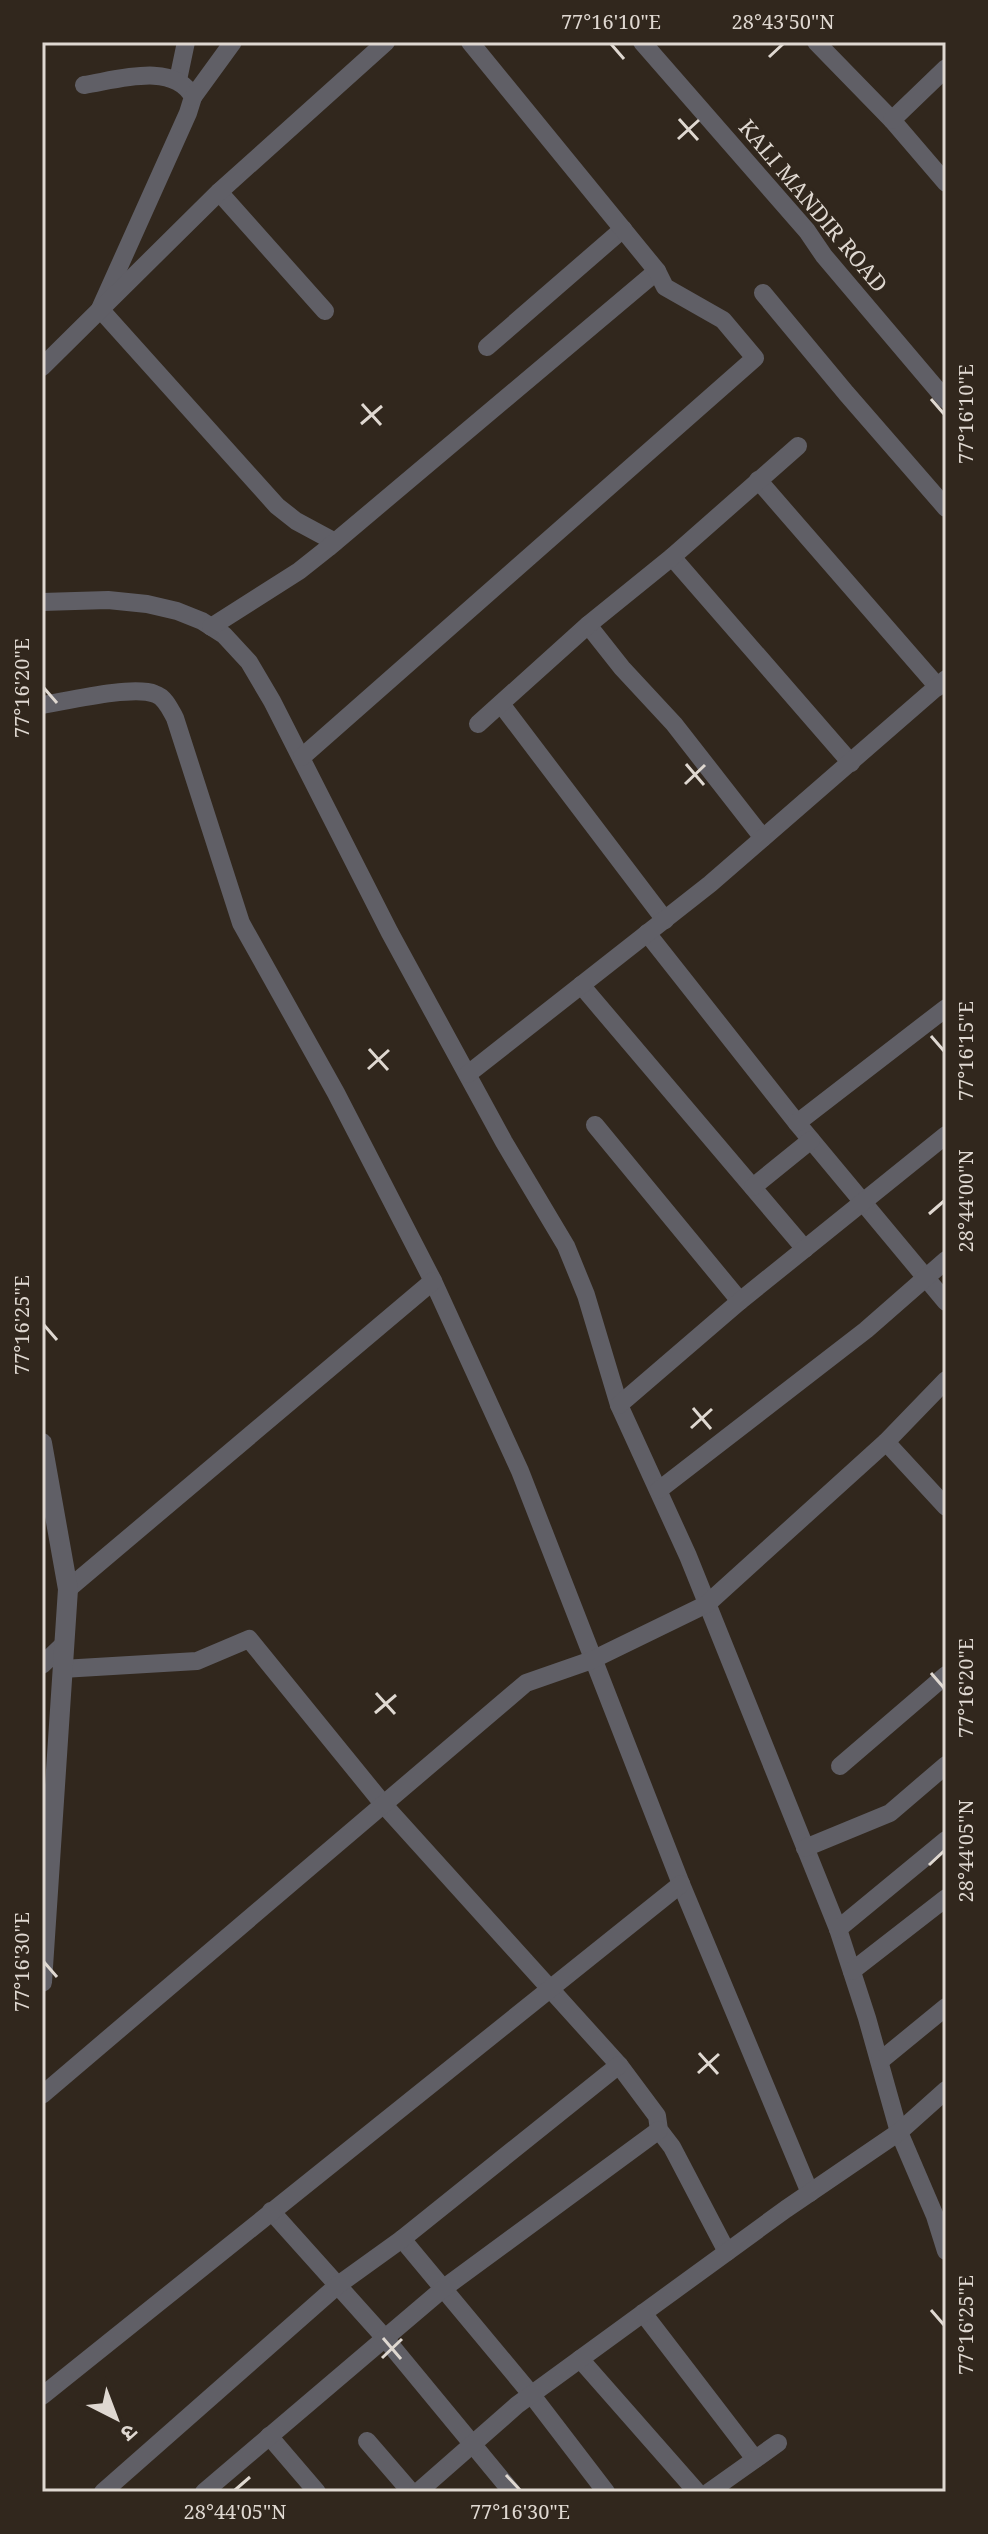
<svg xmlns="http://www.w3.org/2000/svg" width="988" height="2534" font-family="'Noto Serif','Noto Sans Devanagari',serif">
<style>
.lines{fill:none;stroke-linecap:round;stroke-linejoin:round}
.minor{stroke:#605f66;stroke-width:18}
.tertiary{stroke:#605f66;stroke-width:20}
.ticks{fill:none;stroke:#dfd8d1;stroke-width:3}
.labels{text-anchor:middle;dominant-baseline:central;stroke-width:6;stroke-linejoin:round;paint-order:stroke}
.street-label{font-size:22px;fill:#dfd8d1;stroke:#31271d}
.neatline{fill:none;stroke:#dfd8d1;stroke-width:3}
.ticks-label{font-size:20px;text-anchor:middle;fill:#dfd8d1}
</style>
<rect width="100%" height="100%" fill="#31271d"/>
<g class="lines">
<g class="minor">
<polyline points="642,42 807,231 824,256 946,400"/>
<polyline points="816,42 892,120 946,183"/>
<polyline points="178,80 186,42"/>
<path d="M84 85C117 80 174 61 193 97L188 113 100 309 277 506 296 521 335 542"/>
<polyline points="193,97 233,42"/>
<polyline points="892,120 946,68"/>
<polyline points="219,192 325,311"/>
<polyline points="763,293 846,393 946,508"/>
<polyline points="487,347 623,229"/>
<polyline points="42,367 219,192 386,42"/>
<polyline points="758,480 938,687"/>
<polyline points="672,557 851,763"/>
<polyline points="42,602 108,600 147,604 177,611 202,621 224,635 249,662 272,701 390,933 504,1142 566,1246 586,1295 619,1405 688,1556 838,1929 867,2018 899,2132 935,2216 946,2251"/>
<polyline points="588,625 622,668 674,724 763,838"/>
<polyline points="211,627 299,571 328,548 657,271"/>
<polyline points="501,704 665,920"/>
<path d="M42 705C67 701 133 685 155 694 165 697 170 709 175 718L241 923 336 1093 433 1281 520 1471 681 1884 810 2193"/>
<polyline points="478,724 588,625 672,557 798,446"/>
<polyline points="302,757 755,358 723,320 665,287 657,271 470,42"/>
<polyline points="647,933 797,1123 946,1302"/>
<polyline points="581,985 805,1249"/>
<polyline points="468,1074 710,884 946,679"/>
<polyline points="797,1123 946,1008"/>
<polyline points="595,1125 740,1301"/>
<polyline points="753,1187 811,1140"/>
<polyline points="619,1405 740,1301 946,1135"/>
<polyline points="886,1442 946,1507"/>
<polyline points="659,1490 866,1330 946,1260"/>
<polyline points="68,1589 433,1281"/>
<polyline points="42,1665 64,1644"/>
<polyline points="62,1669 197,1661 249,1639 384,1805 619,2065 657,2116 659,2130 672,2147 727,2252"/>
<polyline points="840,1766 946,1675"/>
<polyline points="805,1848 890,1813 946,1765"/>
<polyline points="838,1929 946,1840"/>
<polyline points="852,1971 946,1898"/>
<polyline points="880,2061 946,2007"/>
<polyline points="42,2095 526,1683 592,1660 707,1604 886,1442 946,1380"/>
<polyline points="271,2211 384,2337 512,2492"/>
<polyline points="402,2239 531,2394 606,2492"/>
<polyline points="643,2313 755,2459"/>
<polyline points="580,2359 697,2492"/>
<polyline points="42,2396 681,1884"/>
<polyline points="269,2436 317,2492"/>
<polyline points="367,2441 411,2492"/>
<polyline points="103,2492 338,2285 402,2239 619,2065"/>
<polyline points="204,2492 444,2288 659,2130"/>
<polyline points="418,2492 517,2405 786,2209 899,2132 946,2090"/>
<polyline points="709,2492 778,2443"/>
</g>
<polyline class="tertiary" points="42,1443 68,1589 42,1982"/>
</g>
<path class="ticks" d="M611 44 624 59M769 57 783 44M679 119 698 140M678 139 699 120M931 399 944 414M362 404 381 425M361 424 382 406M44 688 57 703M686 764 704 785M685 784 705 765M931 1036 944 1051M369 1049 388 1070M368 1069 389 1050M929 1214 944 1201M44 1325 57 1340M693 1408 711 1429M691 1428 712 1409M931 1673 944 1688M376 1693 395 1714M375 1713 396 1695M929 1865 944 1851M44 1962 57 1977M699 2053 718 2074M698 2073 719 2054M931 2310 944 2325M383 2338 401 2359M382 2358 402 2339M506 2475 520 2490M235 2490 250 2477"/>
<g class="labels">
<g class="street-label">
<text transform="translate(814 205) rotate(50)">KALI MANDIR ROAD</text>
</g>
</g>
<rect width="988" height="2534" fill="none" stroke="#31271d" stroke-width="88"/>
<g transform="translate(116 2418) rotate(138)" stroke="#31271d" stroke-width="6" paint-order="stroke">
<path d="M0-6L14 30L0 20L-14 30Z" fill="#dfd8d1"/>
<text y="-12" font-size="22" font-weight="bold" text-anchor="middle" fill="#dfd8d1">उ</text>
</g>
<rect x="44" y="44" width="900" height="2446" class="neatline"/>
<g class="ticks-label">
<text x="611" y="29">77°16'10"E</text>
<text x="783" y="29">28°43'50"N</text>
<text transform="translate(966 414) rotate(-90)" y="7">77°16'10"E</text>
<text transform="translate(22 688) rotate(-90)" y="7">77°16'20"E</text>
<text transform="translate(966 1051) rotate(-90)" y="7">77°16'15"E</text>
<text transform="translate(966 1201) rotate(-90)" y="7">28°44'00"N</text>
<text transform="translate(22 1325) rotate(-90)" y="7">77°16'25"E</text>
<text transform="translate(966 1688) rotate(-90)" y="7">77°16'20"E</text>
<text transform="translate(966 1851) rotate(-90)" y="7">28°44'05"N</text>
<text transform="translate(22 1962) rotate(-90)" y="7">77°16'30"E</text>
<text transform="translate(966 2325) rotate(-90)" y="7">77°16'25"E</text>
<text x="235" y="2519">28°44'05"N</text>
<text x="520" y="2519">77°16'30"E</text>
</g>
</svg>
